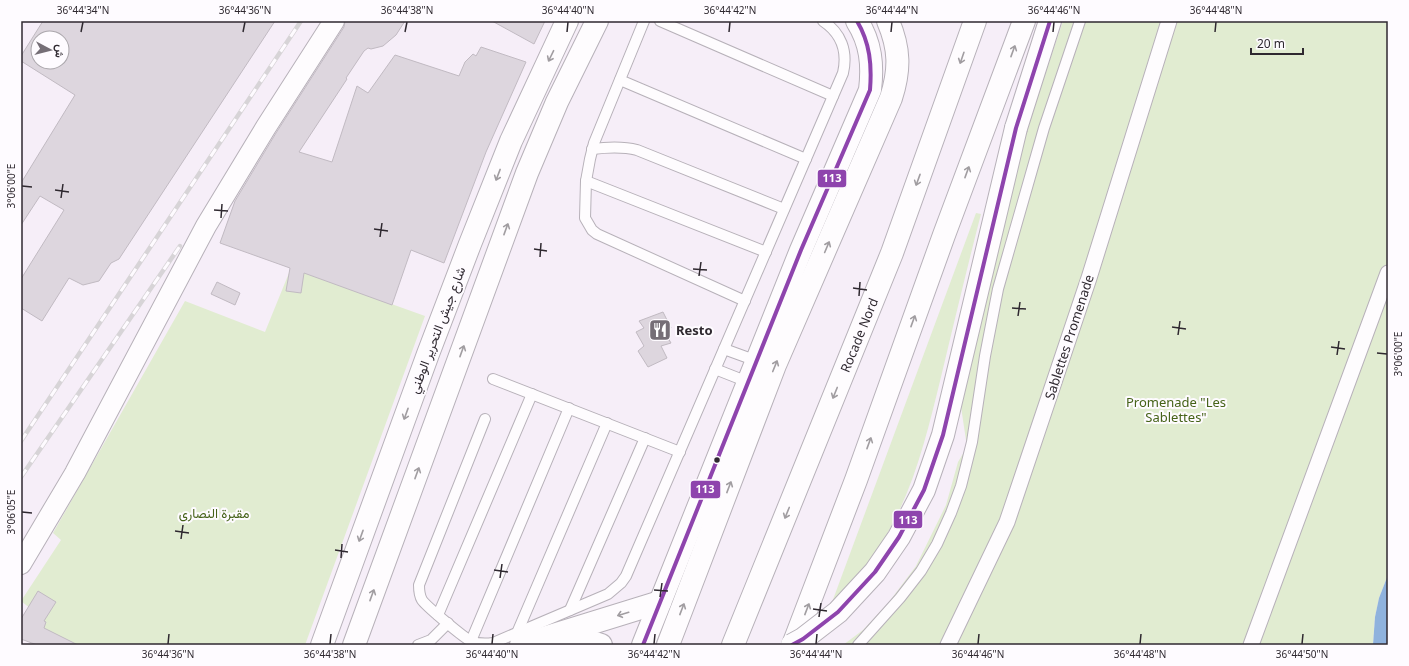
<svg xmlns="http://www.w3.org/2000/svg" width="1409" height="666" font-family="'Noto Sans',Vazirmatn,sans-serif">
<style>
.green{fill:#e1ecd1}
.water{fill:#8fb2dd}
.building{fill:#ddd6de;stroke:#c1bac2;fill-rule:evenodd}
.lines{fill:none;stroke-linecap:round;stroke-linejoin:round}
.service-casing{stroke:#b7b1b9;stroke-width:12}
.pedestrian-casing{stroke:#b7b1b9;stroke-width:17}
.minor-casing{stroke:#b7b1b9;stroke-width:22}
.tertiary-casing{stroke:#b7b1b9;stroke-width:24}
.trunk-casing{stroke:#b7b1b9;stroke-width:24}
.motorway-casing{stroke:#b7b1b9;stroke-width:24}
.service{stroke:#fefcfe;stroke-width:10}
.pedestrian{stroke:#fefcfe;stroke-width:15}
.minor{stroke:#fefcfe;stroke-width:20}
.tertiary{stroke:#fefcfe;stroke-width:22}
.trunk{stroke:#fefcfe;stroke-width:22}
.motorway{stroke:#fefcfe;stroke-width:22}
.rail-casing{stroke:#d7d4d7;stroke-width:4.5}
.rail{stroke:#fefbff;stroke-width:3;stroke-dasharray:9;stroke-linecap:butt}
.trunk-bridge-casing{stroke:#b7b1b9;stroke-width:24;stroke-linecap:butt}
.trunk-bridge{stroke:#fefcfe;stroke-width:22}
.bus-1-casing{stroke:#fefbff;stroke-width:7}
.bus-1{stroke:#8e44ad;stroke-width:4}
.oneway{stroke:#a19da1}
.ticks{fill:none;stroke:#2f2930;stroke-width:1.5}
.bus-dot{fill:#2f2930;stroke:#fefbff;stroke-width:1.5}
.labels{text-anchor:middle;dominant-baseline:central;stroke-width:4;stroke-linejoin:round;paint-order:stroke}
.street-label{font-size:13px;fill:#2f2930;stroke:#fefbff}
.poi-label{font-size:13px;font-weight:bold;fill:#2f2930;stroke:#fefbff;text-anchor:start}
.park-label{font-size:13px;fill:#456218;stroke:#fefbff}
.line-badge{stroke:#fefbff;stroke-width:1.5}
.badge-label{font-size:11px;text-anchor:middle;font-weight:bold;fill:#fff}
.neatline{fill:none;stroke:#2f2930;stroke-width:1.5}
.ticks-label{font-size:10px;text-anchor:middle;fill:#2f2930}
</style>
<rect width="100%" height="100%" fill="#f6eef8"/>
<g class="green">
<polygon points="1063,21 1388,21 1388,575 1379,598 1375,617 1373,645 843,645 863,630 889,602 916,566 946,505 958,462 967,447 960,400 1026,131"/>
<path d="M976 213 981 214C967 268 954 323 941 377 928 430 915 486 887 534 873 561 851 583 831 605Z"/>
<polygon points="291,268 425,316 305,645 42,645 36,613 21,601 61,540 53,533 185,301 265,332"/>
</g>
<polygon class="water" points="1388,575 1388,645 1373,645 1375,617 1379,598"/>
<g class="building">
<path d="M43 21H275L119 259 111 263 99 281 83 285 69 278 42 321 21 308V279L64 210 40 196 21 225V183L75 95 21 61V56ZM38 38H62V62H38Z"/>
<polygon points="345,21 405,21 396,35 383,46 371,49 368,48 364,51 346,78 347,79 299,152 332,162 357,86 368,93 395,55 459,76 465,62 473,54 476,56 481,47 526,62 486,152 444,263 411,250 392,305 304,273 301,293 286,291 290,268 220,243 235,201 276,133 344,27"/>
<polygon points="492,21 545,21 534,44"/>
<polygon points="217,282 240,293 235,305 211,294"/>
<polygon points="663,312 671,328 664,331 671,343 661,346 667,358 648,367 638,351 644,346 636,332 644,328 639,321"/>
<polygon points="38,591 56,602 44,621 46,622 44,628 78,645 37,645 21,639 21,619"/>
</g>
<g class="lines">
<g class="service-casing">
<g id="service">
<polyline points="644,21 594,143 590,159 586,181 585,218 592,230 597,234 745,301"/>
<polyline points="660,21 833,96"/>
<polyline points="620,80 806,159"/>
<path d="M592 149C608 147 622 146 637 150L784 209"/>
<polyline points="586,181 766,252"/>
<polyline points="724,349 757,361"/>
<polyline points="715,369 748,382"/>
<polyline points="493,379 680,452"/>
<path d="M485 419 419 585C419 590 419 595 422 600 426 606 464 638 471 641 478 644 486 644 493 643L608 594 621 583 626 576 843 73C848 51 841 33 823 21"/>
<polyline points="570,610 645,438"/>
<polyline points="438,615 532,394"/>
<polyline points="517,633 607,423"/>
<polyline points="471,641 569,408"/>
<polyline points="418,645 431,640 448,623"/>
<polyline points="858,645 900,598 921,571 937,544 951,513 961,486 972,442 985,356 998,289 1044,128 1080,21"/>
</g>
</g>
<g class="pedestrian-casing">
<g id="pedestrian">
<polyline points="948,645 1007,522 1089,278 1169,21"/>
<polyline points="1251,645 1388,273"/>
</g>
</g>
<g class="minor-casing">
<polyline id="minor" points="21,564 75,473 206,226 266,127 334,21"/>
</g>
<g class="tertiary-casing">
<g id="tertiary">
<polyline points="354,645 527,173 557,102 597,21"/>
<polyline points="521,645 660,602"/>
<path d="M558 645C573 640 586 639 601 645"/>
<path d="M643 645 801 250 870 90C873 65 871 43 857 21"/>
<path d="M668 645 775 365 891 98C900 70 900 49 888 21"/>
</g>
</g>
<g class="trunk-casing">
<g id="trunk">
<polyline points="1016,128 1050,21"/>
<polyline points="322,645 428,354 470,244 511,141 567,21"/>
</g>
</g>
<g class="motorway-casing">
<g id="motorway">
<polyline points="733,645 892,253 975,21"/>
<polyline points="793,645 856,480 944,235 1024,21"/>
</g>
</g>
<use href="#service" class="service"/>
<use href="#pedestrian" class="pedestrian"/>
<use href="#minor" class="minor"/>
<use href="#tertiary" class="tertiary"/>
<use href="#trunk" class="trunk"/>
<use href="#motorway" class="motorway"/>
<g class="rail-casing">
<g id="rail">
<polyline points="21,441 301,21"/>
<polyline points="21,477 180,246"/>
</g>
</g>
<use href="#rail" class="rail"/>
<g class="trunk-bridge-casing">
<polyline id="trunk-bridge" points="792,645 803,639 838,612 875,572 899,537 924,490 943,435 1016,128"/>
</g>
<use href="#trunk-bridge" class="trunk-bridge"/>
<g class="bus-1-casing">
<g id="bus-1">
<path d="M643 645 801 250 870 90C872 65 870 43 857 21"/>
<polyline points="792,645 803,639 838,612 875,572 899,537 924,490 943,435 1016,128 1050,21"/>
</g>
</g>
<use href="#bus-1" class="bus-1"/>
</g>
<defs><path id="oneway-shaft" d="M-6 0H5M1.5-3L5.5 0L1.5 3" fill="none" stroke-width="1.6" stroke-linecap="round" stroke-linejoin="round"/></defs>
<g class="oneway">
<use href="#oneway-shaft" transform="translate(1013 51) rotate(-70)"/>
<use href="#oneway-shaft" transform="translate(551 56) rotate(116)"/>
<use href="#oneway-shaft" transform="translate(962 58) rotate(109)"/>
<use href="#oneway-shaft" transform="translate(967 172) rotate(-70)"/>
<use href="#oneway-shaft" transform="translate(498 175) rotate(111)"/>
<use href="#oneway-shaft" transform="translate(918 180) rotate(110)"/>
<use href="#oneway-shaft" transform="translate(506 229) rotate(-70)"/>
<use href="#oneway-shaft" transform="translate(827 247) rotate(-67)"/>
<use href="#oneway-shaft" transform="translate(913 321) rotate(-70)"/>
<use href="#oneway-shaft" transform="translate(462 351) rotate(-70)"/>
<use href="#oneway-shaft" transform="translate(775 366) rotate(-68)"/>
<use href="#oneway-shaft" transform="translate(835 393) rotate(112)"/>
<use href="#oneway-shaft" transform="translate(406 414) rotate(110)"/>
<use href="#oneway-shaft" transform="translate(869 443) rotate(-70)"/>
<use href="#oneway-shaft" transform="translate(417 473) rotate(-70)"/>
<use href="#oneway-shaft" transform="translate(729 487) rotate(-69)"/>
<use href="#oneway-shaft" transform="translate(787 513) rotate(112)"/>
<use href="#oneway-shaft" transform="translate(361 536) rotate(110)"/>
<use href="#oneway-shaft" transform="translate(372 595) rotate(-70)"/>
<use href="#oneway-shaft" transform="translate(682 609) rotate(-69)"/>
<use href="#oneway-shaft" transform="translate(807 609) rotate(-69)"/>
<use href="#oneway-shaft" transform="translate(623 614) rotate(163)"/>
</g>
<path class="ticks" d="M81 32 83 22M243 32 245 22M405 32 407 22M567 32 568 22M729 32 730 22M891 32 892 22M1053 32 1054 22M1215 32 1216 22M22 186 32 187M55 190 69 192M61 198 63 184M214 210 228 211M221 218 222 204M374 229 388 231M380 237 382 223M534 249 547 251M540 257 541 243M693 269 707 270M699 276 701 262M853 288 867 290M859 296 860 282M1012 308 1026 309M1018 316 1020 302M1172 327 1186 329M1178 335 1180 321M1331 347 1345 349M1377 353 1387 354M1337 355 1339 341M22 512 32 513M175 531 189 533M181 539 183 525M335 550 348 552M341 558 342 544M494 570 508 572M500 578 502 564M654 590 668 591M660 597 662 583M813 609 827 611M819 617 821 603M168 644 169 634M330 644 331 634M492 644 493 634M654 644 655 634M816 644 817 634M978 644 979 634M1140 644 1141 634M1302 644 1303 634"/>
<defs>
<g id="restaurant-square" transform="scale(1.15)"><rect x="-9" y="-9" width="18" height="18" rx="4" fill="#756e76" stroke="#fefbff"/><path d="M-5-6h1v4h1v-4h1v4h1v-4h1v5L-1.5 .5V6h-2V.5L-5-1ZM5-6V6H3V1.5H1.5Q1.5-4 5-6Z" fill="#fff"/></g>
</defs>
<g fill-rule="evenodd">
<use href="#restaurant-square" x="660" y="330"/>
</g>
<circle class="bus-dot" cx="717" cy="460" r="3.5"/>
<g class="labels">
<g class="street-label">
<text transform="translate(437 330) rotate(-69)">شارع جيش التحرير الوطني</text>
<text transform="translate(859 335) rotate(-68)">Rocade Nord</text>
<text transform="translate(1069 337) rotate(-72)">Sablettes Promenade</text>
</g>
<g class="poi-label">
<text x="676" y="330">Resto</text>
</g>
<g class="park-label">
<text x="1176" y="402">Promenade "Les<tspan x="1176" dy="15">Sablettes"</tspan></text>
<text x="214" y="513">مقبرة النصارى</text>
</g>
</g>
<g class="line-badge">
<rect x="817" y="169" width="30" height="19" rx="4" fill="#8e44ad"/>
<rect x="690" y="480" width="31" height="19" rx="4" fill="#8e44ad"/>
<rect x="893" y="510" width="30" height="19" rx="4" fill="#8e44ad"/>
</g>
<g class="badge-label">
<text x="832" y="182">113</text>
<text x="705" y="493">113</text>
<text x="908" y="524">113</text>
</g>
<rect width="1409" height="666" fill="none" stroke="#fefbff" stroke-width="44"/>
<g transform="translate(50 50) rotate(97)"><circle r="19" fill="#fefbff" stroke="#aba7ac"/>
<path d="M0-3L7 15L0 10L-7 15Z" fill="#756e76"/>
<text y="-6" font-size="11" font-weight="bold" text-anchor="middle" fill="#2f2930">ش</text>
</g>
<path d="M1251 48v6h52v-6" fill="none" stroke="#2f2930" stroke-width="2"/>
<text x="1257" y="48" font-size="12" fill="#2f2930" stroke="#fefbff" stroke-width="3" paint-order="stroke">20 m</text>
<rect x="22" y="22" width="1365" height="622" class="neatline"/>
<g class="ticks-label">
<text x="83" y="14">36°44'34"N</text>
<text x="245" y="14">36°44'36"N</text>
<text x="407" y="14">36°44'38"N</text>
<text x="568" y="14">36°44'40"N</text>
<text x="730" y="14">36°44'42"N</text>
<text x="892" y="14">36°44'44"N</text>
<text x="1054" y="14">36°44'46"N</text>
<text x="1216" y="14">36°44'48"N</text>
<text transform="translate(11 186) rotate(-90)" y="4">3°06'00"E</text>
<text transform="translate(1398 354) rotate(-90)" y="4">3°06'00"E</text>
<text transform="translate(11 512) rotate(-90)" y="4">3°06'05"E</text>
<text x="168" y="658">36°44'36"N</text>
<text x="330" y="658">36°44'38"N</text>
<text x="492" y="658">36°44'40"N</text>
<text x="654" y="658">36°44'42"N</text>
<text x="816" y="658">36°44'44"N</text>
<text x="978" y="658">36°44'46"N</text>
<text x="1140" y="658">36°44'48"N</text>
<text x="1302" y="658">36°44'50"N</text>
</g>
</svg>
